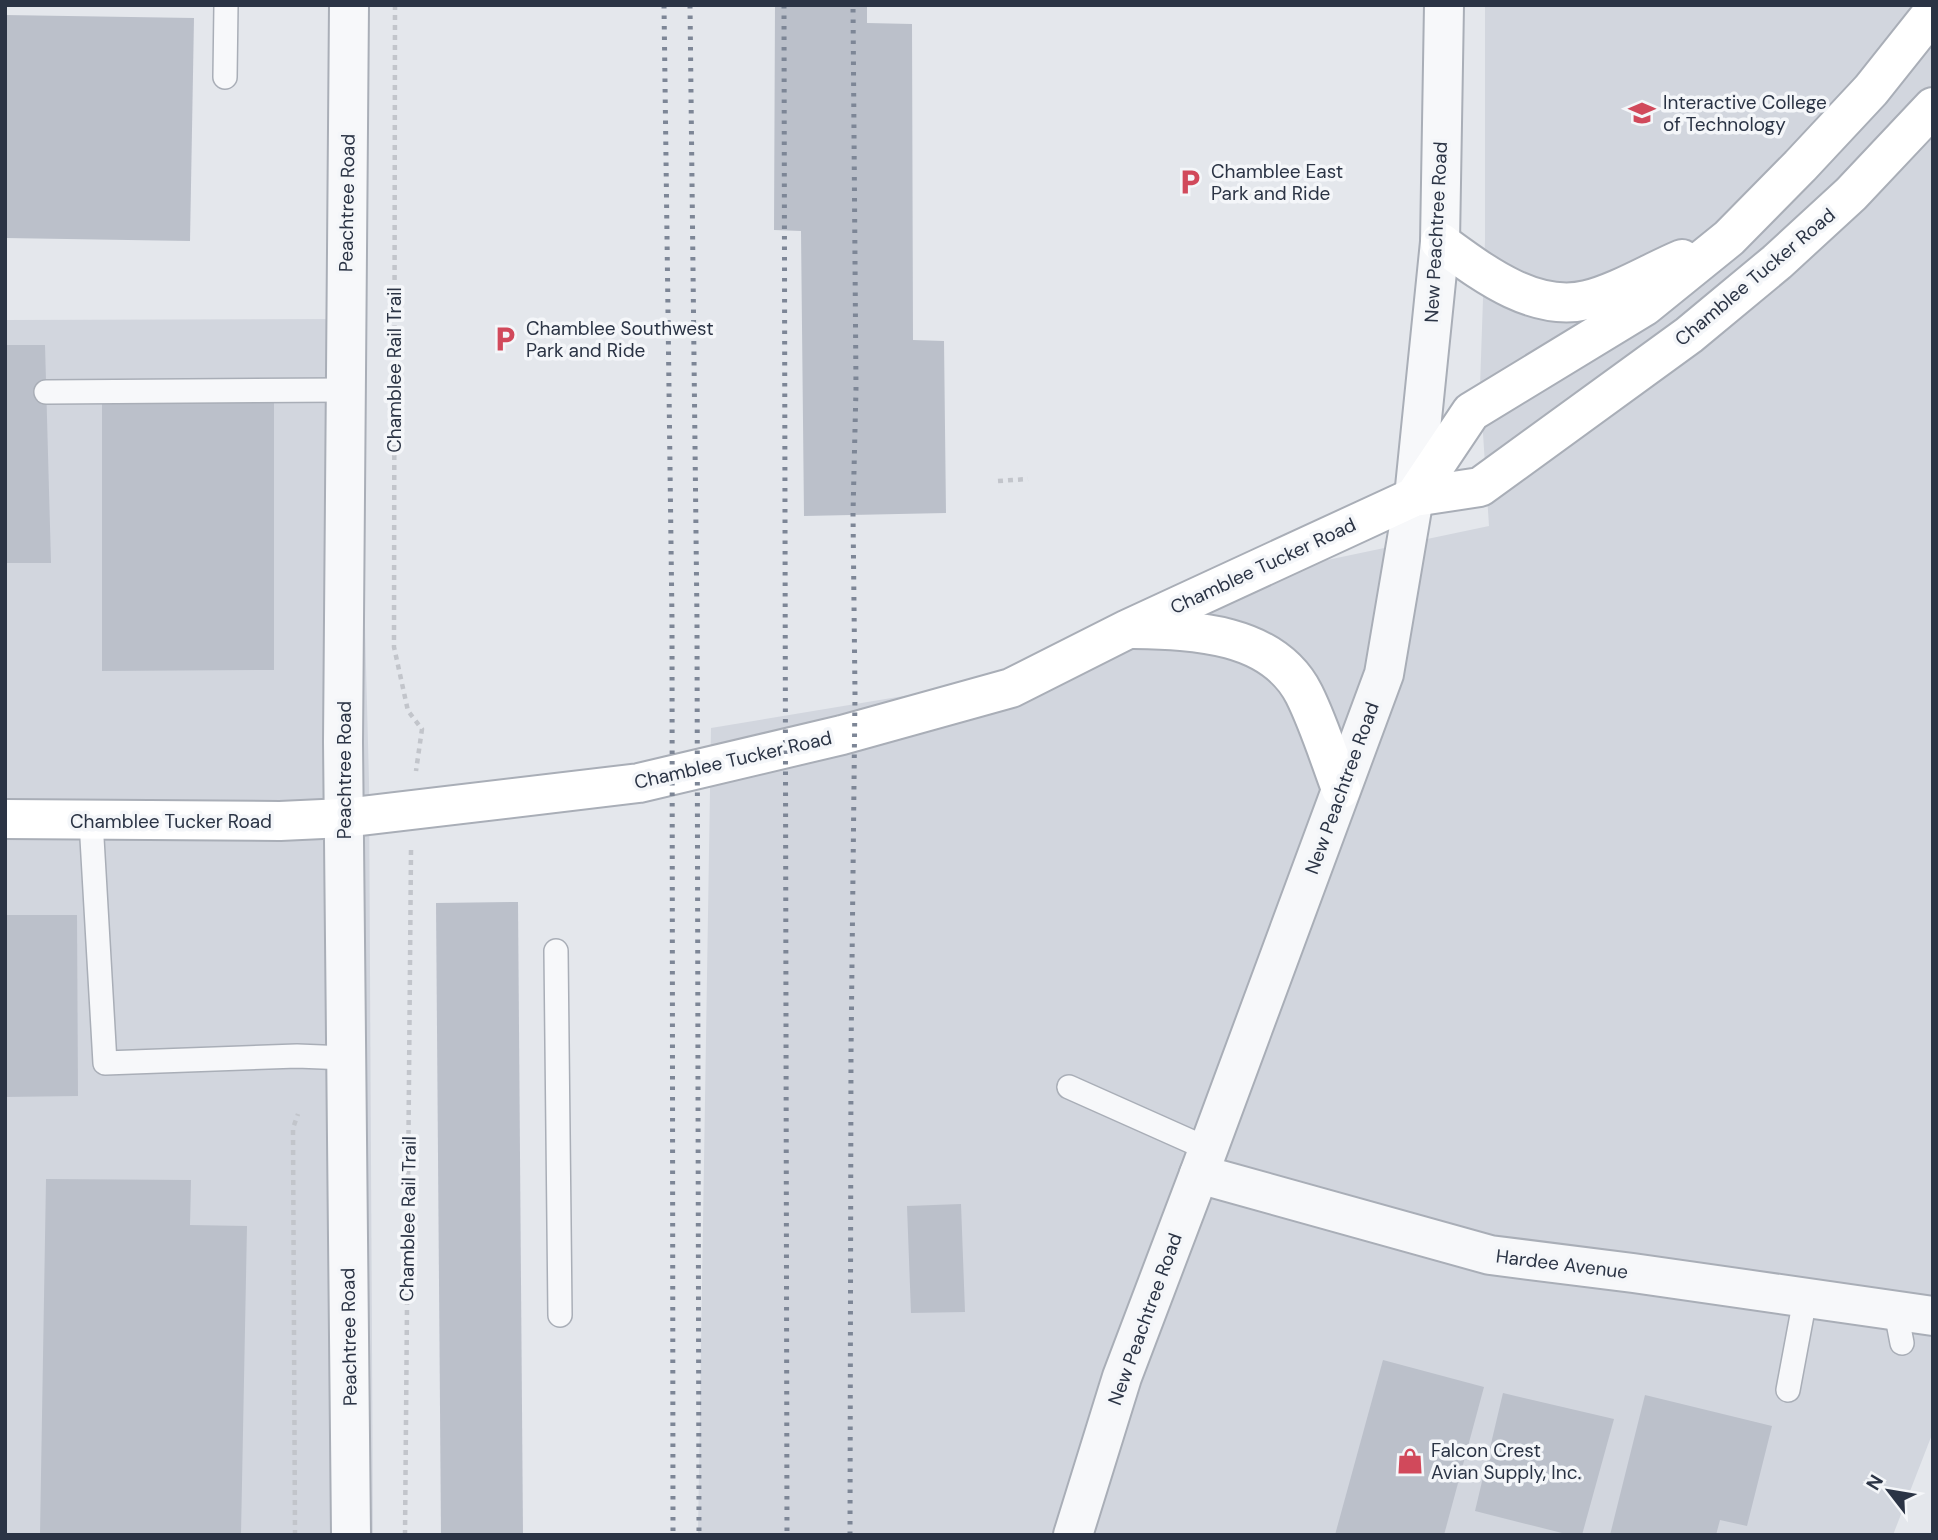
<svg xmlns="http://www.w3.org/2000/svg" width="1938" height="1540" font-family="'DM Sans',sans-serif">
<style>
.built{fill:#d2d6de}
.building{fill:#bbc0ca}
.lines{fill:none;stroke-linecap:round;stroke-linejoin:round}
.service-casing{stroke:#a9aeb7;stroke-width:26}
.minor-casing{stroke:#a9aeb7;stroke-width:42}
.tertiary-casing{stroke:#a9aeb7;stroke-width:42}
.secondary-casing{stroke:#a9aeb7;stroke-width:42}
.path{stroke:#c2c5cb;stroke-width:4.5;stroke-dasharray:5 5;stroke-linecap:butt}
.service{stroke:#f7f8fa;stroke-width:23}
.minor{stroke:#f7f8fa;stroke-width:38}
.tertiary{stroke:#f7f8fa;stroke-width:38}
.secondary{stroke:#fff;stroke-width:38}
.rail{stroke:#7d8696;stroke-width:5;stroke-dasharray:3.5 7;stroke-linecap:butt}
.labels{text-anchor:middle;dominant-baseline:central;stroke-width:7;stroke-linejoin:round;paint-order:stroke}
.poi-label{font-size:19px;fill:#2b3445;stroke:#f4f6f9;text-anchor:start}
.street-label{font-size:19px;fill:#2b3445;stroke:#f4f6f9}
</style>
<rect width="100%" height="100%" fill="#e4e7ec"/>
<g class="built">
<polygon points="1485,5 1933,5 1933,1432 1893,1535 698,1535 711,728 1030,675 1251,576 1489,526 1480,387 1485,240"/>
<polygon points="357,319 369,781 373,1535 5,1535 5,320"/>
</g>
<g class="building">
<polygon points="775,5 867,5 867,23 912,24 913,340 944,341 946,513 804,516 801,231 774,230"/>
<polygon points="5,15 194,18 190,241 5,238"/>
<polygon points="5,345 45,345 51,563 5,563"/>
<polygon points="102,400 274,400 274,670 102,671"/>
<polygon points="518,902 523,1535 441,1535 436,903"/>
<polygon points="5,915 77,915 78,1096 5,1097"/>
<polygon points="46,1179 191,1180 190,1225 247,1226 241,1535 40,1535"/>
<polygon points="961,1204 965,1312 911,1313 907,1206"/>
<polygon points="1383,1360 1484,1387 1444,1535 1335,1535"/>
<polygon points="1503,1393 1614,1419 1582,1535 1570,1535 1475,1511"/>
<polygon points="1645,1395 1772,1426 1747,1526 1720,1520 1716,1535 1610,1535"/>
</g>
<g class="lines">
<g class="service-casing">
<g id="service">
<polyline points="225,77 226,5"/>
<polyline points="46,392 344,390"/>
<polyline points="91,821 105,1063 297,1056 347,1058"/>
<polyline points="556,951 560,1315"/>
<polyline points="1069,1087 1208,1149"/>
<polyline points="1896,1312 1902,1343"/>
<polyline points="1788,1390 1805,1299"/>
</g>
</g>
<g class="minor-casing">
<polyline id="minor" points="1199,1174 1490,1255 1633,1273 1933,1316"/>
</g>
<g class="tertiary-casing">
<g id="tertiary">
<polyline points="349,5 343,742 351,1535"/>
<polyline points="1073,1535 1122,1377 1199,1174 1384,674 1414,497 1440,242 1444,5"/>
</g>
</g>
<g class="secondary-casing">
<g id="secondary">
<path d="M1440 242C1480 271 1533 313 1587 300 1619 292 1651 272 1682 259"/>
<polyline points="1414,497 1471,412 1645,306 1729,238 1800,166 1871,90 1933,12"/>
<path d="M1134 629C1194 630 1273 633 1304 694 1319 724 1329 757 1341 789"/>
<polyline points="5,819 280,821 344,818 639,783 842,735 1011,688 1128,629 1414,497 1480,487 1689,335 1777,262 1851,194 1933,107"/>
</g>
</g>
<g class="path">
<polyline points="395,5 394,647 408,711 422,729 416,771"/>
<polyline points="998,481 1028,479"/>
<polyline points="295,1535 293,1128 298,1114"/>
<polyline points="405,1535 411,850"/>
</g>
<use href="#service" class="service"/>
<use href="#minor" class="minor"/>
<use href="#tertiary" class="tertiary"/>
<use href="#secondary" class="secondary"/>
<g class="rail">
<polyline points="664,5 672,620 673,1535"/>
<polyline points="690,5 697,621 699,1535"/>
<polyline points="784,5 787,1535"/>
<polyline points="850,1535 851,1054 855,694 853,513 856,388 853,5"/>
</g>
</g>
<defs>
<g id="university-bare" transform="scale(2.1)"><path d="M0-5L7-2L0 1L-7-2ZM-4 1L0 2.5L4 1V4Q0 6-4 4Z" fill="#d1495b" stroke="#f4f6f9" stroke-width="2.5" paint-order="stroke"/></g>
<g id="parking-bare" transform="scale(2.1)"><path d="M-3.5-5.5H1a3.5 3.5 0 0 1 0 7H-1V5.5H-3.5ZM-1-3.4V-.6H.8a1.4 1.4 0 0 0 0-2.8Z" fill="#d1495b" stroke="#f4f6f9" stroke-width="2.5" paint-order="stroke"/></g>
<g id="shop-bare" transform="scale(2.1)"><path d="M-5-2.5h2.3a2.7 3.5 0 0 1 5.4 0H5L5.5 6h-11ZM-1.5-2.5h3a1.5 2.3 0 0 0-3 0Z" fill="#d1495b" stroke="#f4f6f9" stroke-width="2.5" paint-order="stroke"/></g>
</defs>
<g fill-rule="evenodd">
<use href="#university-bare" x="1642" y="113"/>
<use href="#parking-bare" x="1190" y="182"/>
<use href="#parking-bare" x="505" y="339"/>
<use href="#shop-bare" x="1410" y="1461"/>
</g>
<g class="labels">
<g class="poi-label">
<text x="1663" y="102">Interactive College<tspan x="1663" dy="22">of Technology</tspan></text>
<text x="1211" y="171">Chamblee East<tspan x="1211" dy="22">Park and Ride</tspan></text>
<text x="526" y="328">Chamblee Southwest<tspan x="526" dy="22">Park and Ride</tspan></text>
<text x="1431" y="1450">Falcon Crest<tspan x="1431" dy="22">Avian Supply, Inc.</tspan></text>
</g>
<g class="street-label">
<text transform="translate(347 203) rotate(-89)">Peachtree Road</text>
<text transform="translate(1436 232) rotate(-87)">New Peachtree Road</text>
<text transform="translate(1755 277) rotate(-40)">Chamblee Tucker Road</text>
<text transform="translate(394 370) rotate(-90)">Chamblee Rail Trail</text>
<text transform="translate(1263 566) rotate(-25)">Chamblee Tucker Road</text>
<text transform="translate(733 760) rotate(-13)">Chamblee Tucker Road</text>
<text transform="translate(344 770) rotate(-90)">Peachtree Road</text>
<text transform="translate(1342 788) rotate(-70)">New Peachtree Road</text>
<text x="171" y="821">Chamblee Tucker Road</text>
<text transform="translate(408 1219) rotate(-89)">Chamblee Rail Trail</text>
<text transform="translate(1562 1264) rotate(7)">Hardee Avenue</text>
<text transform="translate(1145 1319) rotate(-70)">New Peachtree Road</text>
<text transform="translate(349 1337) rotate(-91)">Peachtree Road</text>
</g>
</g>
<rect width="1938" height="1540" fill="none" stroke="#2b3445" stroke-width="14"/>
<g transform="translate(1889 1491) rotate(301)" stroke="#f4f6f9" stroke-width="5" paint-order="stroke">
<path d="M0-5L12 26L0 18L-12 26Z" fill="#2b3445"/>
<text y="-10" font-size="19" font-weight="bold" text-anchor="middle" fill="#2b3445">N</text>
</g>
</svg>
